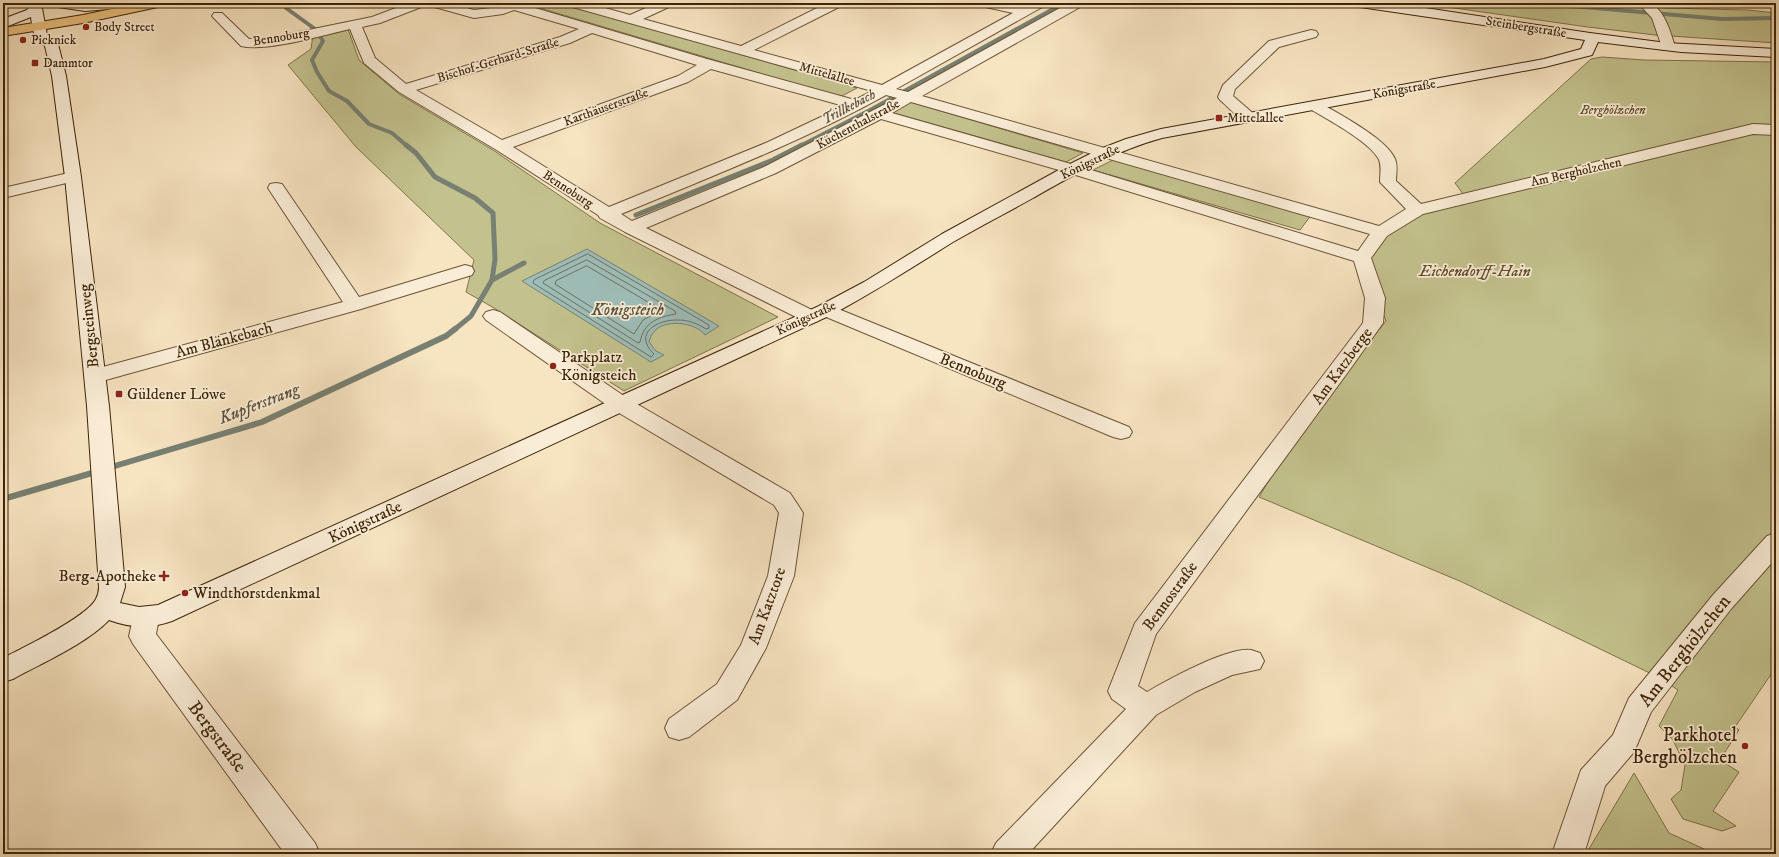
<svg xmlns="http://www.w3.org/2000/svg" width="1779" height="857" font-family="'IM FELL DW Pica',serif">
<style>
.green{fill:#c3c28e;stroke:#80734a}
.water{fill:#9ebeb9;stroke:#778072}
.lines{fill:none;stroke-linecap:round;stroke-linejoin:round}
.shore{stroke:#6e7160;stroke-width:1}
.stream-far2{stroke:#778072;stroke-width:4}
.stream-far1{stroke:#778072;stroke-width:5}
.stream{stroke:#778072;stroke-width:6}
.street-casing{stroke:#6c5436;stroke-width:2}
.secondary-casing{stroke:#3d2407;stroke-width:2}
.primary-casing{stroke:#3d2407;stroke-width:2}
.street{fill:#faedd7;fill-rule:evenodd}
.secondary{fill:#faedd7;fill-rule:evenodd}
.primary{fill:#ecc280;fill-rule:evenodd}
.poi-dot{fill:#8f2418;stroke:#faedd7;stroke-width:1.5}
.labels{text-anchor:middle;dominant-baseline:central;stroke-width:3.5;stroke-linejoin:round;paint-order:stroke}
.far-poi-label{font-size:13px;fill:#3d2407;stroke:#faedd7;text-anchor:start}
.far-street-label{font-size:13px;fill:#3d2407;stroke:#faedd7}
.far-park-label{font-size:13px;font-style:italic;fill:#5e4c29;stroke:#faedd7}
.far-water-label{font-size:14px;font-style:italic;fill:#5a523c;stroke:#faedd7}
.park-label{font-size:16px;font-style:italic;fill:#5e4c29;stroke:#faedd7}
.street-label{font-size:16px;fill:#3d2407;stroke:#faedd7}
.poi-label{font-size:16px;fill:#3d2407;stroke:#faedd7;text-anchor:start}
.water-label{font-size:17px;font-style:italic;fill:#5a523c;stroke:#faedd7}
.near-street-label{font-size:19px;fill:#3d2407;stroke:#faedd7}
.near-poi-label{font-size:19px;fill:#3d2407;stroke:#faedd7;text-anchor:end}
</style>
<rect width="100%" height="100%" fill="#f7e4c1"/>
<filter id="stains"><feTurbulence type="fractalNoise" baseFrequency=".005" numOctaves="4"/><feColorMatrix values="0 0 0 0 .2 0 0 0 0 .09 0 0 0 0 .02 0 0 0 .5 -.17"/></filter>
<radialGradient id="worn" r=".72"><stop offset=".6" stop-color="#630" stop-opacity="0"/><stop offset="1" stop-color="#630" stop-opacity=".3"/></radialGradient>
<g class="green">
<polygon points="529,3 562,3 857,88 840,97 526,4"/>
<polygon points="1419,3 1600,3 1666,8 1748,10 1776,13 1776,43 1655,35 1588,27"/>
<polygon points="348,29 359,60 399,94 493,150 600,223 778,317 624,391 494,308 466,292 474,260 356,147 288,65 311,49 313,35"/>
<path d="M1602 57 1644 60 1776 62V671L1774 670 1735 727 1739 730 1720 760 1739 772 1713 811 1736 826 1722 831 1683 819 1671 799 1681 790 1685 765 1673 740 1659 726 1678 690 1660 678 1462 582 1259 497C1295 435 1341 377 1386 321L1363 258 1382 232 1419 210 1466 198 1455 183 1591 59Z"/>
<polygon points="907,101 1083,153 1066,162 890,112"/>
<polygon points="1115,159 1312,214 1300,230 1093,170"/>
<polygon points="1634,773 1669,833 1715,854 1586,854"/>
</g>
<path class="water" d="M587 249 719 326 705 335C696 322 663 318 653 333 651 335 650 339 649 342L656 351 664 355 651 362 522 281Z"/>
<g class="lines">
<g class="shore">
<path d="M588 254 709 325V328L706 329C698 324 689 320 679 320 658 319 632 333 654 354L651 357 533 283 534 280Z"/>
<path d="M587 260 675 311 676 314C658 317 644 322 640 342L638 343 543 283 544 281Z"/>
<polygon points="587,266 658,308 659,311 643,320 634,334 555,284 556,281"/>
</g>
<g class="stream-far2">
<polyline points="283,3 286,8 315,29 323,41 312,60 317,72 329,91 347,101 369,124 392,133 407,146"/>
<polyline points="1537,3 1722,19 1776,18"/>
<polyline points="800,146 870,110 1064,3"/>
</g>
<g class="stream-far1">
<polyline points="406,145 416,153 435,177 475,198 493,213 495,259 492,280 471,316 454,330"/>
<polyline points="636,215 773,160 802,145"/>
<polyline points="492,280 524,263"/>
</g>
<g class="stream">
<polyline points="108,468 262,422 446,336 455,329"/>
<polyline points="3,499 99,471"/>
</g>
<g class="street-casing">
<g id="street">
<path d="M409 3H426L424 6 380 23 362 27 375 58 406 84 560 37 579 29 514 10 503 14 474 18 431 6 429 3H449L474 10 500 7 509 3H526L525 5 707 59 855 100 872 91 569 6 567 3H587L630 15 657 3H673L671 6 643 19 741 46 827 3H843L841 6 754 50 882 85 1013 13 981 6 979 3H1003L1023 7 1031 3H1046L1044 6 896 89 908 92 1069 3H1084L1082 6 922 96 1379 226 1406 209 1380 182C1380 174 1382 164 1378 158 1368 141 1327 119 1310 109L1308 106 1310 103 1315 102 1320 103C1339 114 1387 139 1395 159 1398 166 1396 174 1396 181L1421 204 1753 124 1776 125V135L1753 134 1423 214 1387 236 1371 258 1385 298 1383 323 1348 372 1156 634 1138 686 1147 692C1168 680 1227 647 1251 650 1254 651 1257 652 1260 653L1264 661 1260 669 1232 675 1195 692 1156 715 1028 854H991L996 843 1126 709 1112 699 1108 691 1135 623 1363 323 1365 298 1354 261 1066 172 881 119 776 173 646 228 818 313 821 317 818 321 811 323 804 321 625 232 600 218 598 215 495 149 399 92 364 63 350 29C324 35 265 52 241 46L212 16 214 13H222L249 39 269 38 372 17ZM592 33 697 65 678 76 502 140 416 90 570 43ZM711 69 844 106 768 142 609 207 513 147 688 82ZM886 95 897 98 764 167 632 221 621 214C710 177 801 142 886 95ZM911 102 1370 234 1358 251 1078 166 892 113Z"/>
<path d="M1638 3H1652C1666 15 1670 30 1675 47L1673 50H1663L1652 18Z"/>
<path d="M1311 30 1316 31 1318 34 1316 37 1279 47 1235 89 1233 96 1255 115 1258 118 1255 121C1242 125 1230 108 1220 100L1218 97 1223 85 1269 41Z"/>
<polygon points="73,172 79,174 81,177 79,180 3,198 3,188"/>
<polygon points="276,183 282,184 359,297 465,265 472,267 474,271 472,275 361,309 102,381 95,382 88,381 85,376 88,371 343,302 268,188 270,184"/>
<polygon points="826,304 1129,427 1132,432 1129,437 1121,439 1113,437 819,314 816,310 819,306"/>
<polygon points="493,310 500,312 630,400 790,493 803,513 794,576 766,648 737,700 689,737 679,740 669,737 665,728 669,719 717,684 741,645 768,576 779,513 774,505 614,410 486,320 483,316 486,312"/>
<polygon points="1776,533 1776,558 1731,609 1651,712 1634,752 1605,786 1584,854 1552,854 1581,770 1613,735 1629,698 1713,595 1767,536"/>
<polygon points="146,608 155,611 159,618 156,634 315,843 320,854 285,854 133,644 129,636 133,618 137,611"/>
</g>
</g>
<g class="secondary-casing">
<g id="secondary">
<path d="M29 3H41L47 35 58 44 66 76 81 177 109 406 125 587 120 603 139 607 158 605 819 306 864 282 942 234 1066 166 1100 149 1126 139 1161 129 1544 59 1581 49 1585 40 1360 7 1356 6 1354 3 1399 4 1590 33 1667 43 1776 49V57L1681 52 1598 42 1592 55 1545 67 1162 138C1115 151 1075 174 1033 198 1006 213 979 227 953 242 913 267 874 292 833 314L172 621C149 629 131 628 109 620 86 644 42 663 13 679L3 682V658C23 648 87 617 96 599 98 595 99 591 99 587L87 406 65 177 52 76 45 46C33 39 33 30 31 17L3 28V19L27 10 29 7Z"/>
<polygon points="52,3 138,3 136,6 132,7 85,11 58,7 54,6"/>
</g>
</g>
<g class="primary-casing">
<polygon id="primary" points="140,3 164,3 162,6 158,7 83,23 3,36 3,28 83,15"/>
</g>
<use href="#street" class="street"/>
<use href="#secondary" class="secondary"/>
<use href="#primary" class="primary"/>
</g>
<g class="poi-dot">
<circle cx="86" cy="27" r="4"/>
<circle cx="23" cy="40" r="4"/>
<rect x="31" y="59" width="8" height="8" rx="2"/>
<rect x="1215" y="114" width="8" height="8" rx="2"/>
<circle cx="553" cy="366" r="4"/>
<rect x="115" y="390" width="8" height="8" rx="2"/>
<path d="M162 570h4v4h4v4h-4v4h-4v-4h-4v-4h4z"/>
<circle cx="185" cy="593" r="4"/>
<circle cx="1745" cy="746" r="4"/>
</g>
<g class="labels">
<g class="far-poi-label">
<text x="94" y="27">Body Street</text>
<text x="31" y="40">Picknick</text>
<text x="43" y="63">Dammtor</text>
<text x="1227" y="118">Mittelallee</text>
</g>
<g class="far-street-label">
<text transform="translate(1526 27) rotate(9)">Steinbergstraße</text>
<text transform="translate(281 37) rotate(-9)">Bennoburg</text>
<text transform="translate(498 60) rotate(-17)">Bischof-Gerhard-Straße</text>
<text transform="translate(827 74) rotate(16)">Mittelallee</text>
<text transform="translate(1404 89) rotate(-10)">Königstraße</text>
<text transform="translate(606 107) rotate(-20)">Karthäuserstraße</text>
<text transform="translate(858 124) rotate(-28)">Küchenthalstraße</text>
<text transform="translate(1090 162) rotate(-26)">Königstraße</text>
<text transform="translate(1576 172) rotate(-13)">Am Berghölzchen</text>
<text transform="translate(568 189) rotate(33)">Bennoburg</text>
<text transform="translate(806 318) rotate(-25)">Königstraße</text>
</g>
<g class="far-park-label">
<text x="1613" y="110">Berghölzchen</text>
</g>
<g class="far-water-label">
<text transform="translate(849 107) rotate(-28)">Trillkebach</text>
</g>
<g class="park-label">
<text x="1475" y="271">Eichendorff-Hain</text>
</g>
<g class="street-label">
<text transform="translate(89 326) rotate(-96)">Bergsteinweg</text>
<text transform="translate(224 340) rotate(-15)">Am Blänkebach</text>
<text transform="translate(1342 366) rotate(-54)">Am Katzberge</text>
<text transform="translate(973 371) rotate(22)">Bennoburg</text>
<text transform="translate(365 522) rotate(-25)">Königstraße</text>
<text transform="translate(1170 596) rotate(-54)">Bennostraße</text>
<text transform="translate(767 606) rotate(-70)">Am Katztore</text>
</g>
<g class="poi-label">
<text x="561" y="357">Parkplatz<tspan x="561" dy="18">Königsteich</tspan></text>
<text x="127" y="394">Güldener Löwe</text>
<text x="156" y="576" text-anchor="end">Berg-Apotheke</text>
<text x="193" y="593">Windthorstdenkmal</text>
</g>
<g class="water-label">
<text x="628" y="310">Königsteich</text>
<text transform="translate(259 404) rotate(-21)">Kupferstrang</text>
</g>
<g class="near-street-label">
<text transform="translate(1685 651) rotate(-52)">Am Berghölzchen</text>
<text transform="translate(217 737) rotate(53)">Bergstraße</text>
</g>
<g class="near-poi-label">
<text x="1737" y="735">Parkhotel<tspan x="1737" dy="22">Berghölzchen</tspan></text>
</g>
</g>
<rect width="1779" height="857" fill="none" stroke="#f7e4c1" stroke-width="16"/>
<rect x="4" y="4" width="1771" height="849" fill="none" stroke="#3d2407" stroke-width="2"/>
<rect x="8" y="8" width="1763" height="841" fill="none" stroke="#3d2407"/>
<rect width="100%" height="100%" filter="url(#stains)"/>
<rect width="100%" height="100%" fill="url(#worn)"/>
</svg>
